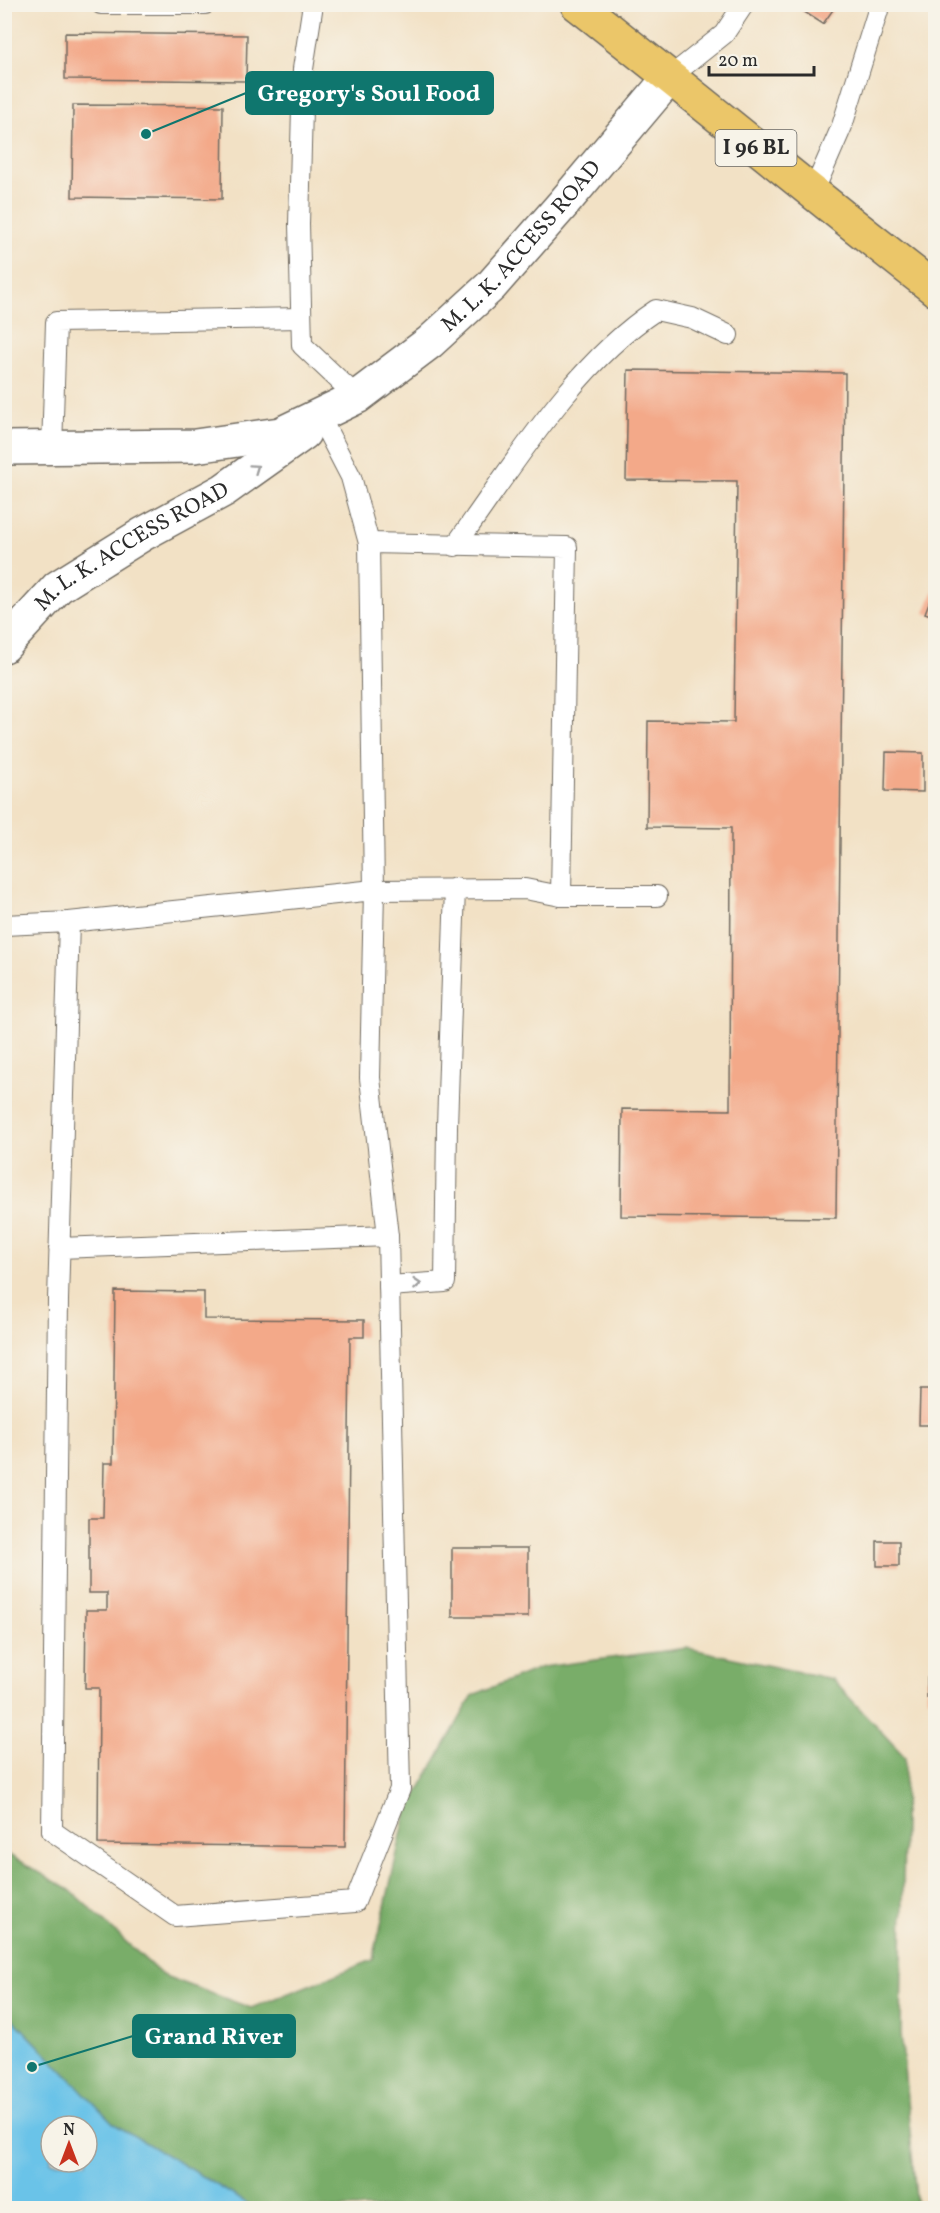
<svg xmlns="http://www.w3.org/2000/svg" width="940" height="2213" font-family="Vollkorn,serif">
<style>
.forest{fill:#79ad69;stroke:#526c4a;stroke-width:1.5}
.water{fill:#6ac3e8;stroke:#4a778a;stroke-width:1.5;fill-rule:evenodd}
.building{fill:#f3a989}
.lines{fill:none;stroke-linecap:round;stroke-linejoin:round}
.lane-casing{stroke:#716b61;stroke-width:22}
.street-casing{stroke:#716b61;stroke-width:36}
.primary-casing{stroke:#716b61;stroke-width:36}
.lane{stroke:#fff;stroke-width:20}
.street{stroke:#fff;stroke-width:33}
.primary{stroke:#ebc669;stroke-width:33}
.oneway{stroke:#a0a0a0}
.labels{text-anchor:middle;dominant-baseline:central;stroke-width:5;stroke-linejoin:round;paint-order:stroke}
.shield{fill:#f7f3e8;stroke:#686764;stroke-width:1.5}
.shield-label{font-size:21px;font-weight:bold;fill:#2b2b2b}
.street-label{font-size:22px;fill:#2b2b2b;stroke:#f7f3e8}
.leader{fill:none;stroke:#0f766e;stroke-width:2}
.callout-dot{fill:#0f766e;stroke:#f7f3e8;stroke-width:2}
.callout{fill:#0f766e;stroke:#0f766e;stroke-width:2}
.callout-label{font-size:24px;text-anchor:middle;font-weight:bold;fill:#fff}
</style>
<rect width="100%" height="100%" fill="#f7f3e8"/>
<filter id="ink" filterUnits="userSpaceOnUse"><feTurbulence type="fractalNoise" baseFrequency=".0167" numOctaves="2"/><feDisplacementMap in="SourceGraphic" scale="12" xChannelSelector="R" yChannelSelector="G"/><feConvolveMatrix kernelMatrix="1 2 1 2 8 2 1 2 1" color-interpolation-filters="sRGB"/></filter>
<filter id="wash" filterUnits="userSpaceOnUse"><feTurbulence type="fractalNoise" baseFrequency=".008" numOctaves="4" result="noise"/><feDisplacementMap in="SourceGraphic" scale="24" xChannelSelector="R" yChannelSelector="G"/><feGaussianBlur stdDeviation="1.35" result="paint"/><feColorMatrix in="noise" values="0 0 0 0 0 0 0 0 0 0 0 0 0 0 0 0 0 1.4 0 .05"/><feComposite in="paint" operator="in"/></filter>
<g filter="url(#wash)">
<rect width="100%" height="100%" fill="#f2e1c5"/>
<polygon class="forest" points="687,1648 832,1679 905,1757 901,2034 917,2208 255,2208 114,2124 5,2011 4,1852 70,1890 162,1975 251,2008 373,1960 406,1813 473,1695 542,1667"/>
<path class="water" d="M5 2011 114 2124 255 2208H5ZM51 2126H87V2162H51Z"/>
<g id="blocks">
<g class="building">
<polygon points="792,4 837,4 823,24"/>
<polygon points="65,33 247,35 246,81 65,79"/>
<polygon points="73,105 223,106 222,199 72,197"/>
<polygon points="628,370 845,373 836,1218 621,1216 622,1109 730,1110 731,828 647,827 648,721 734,722 737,481 626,480"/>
<polygon points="935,587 936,587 936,617 925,613"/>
<polygon points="886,752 923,753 923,792 885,791"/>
<polygon points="115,1291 204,1292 204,1319 364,1320 364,1337 350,1337 345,1847 98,1844 99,1688 85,1688 86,1610 107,1610 107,1593 89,1593 89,1518 103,1518 104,1463 113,1463"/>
<polygon points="920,1390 936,1390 936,1425 919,1425"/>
<rect x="877" y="1541" width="22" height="25"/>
<rect x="452" y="1548" width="76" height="69"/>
<polygon points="927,1678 936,1678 936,1699 927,1698"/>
</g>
</g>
</g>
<g filter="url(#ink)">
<use href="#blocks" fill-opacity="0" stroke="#716b61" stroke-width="1.5"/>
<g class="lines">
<g class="lane-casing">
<g id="lane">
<polyline points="101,4 205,4"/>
<polyline points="313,4 303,69 299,224 302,345 357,397"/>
<polyline points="670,77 724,34 744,4"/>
<polyline points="812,195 842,126 880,4"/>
<polyline points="322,421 351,477 369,543 374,890 525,889 561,896 657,896"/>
<polyline points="52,449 56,322 301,318"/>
<polyline points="369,543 567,547 561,896"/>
<path d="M455 546C513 466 574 364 656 310L692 318 728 335"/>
<polyline points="69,922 374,890 370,1078 388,1236"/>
<polyline points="4,925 69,922 58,1300 52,1831 175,1916 355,1902 400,1789 388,1236 59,1248"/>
<polyline points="389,1286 445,1282 447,1126 455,888"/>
</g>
</g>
<g class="street-casing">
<g id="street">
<path id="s1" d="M4 448 195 446 280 434 357 397 430 342 491 286 563 204 670 77"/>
<path id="s2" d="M4 646 58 587 143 534 224 490 304 433"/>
</g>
</g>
<g class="primary-casing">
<path id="primary" d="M577 4C698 98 815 196 936 290"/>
</g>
<use href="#lane" class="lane"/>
<use href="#street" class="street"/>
<use href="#primary" class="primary"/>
</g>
<defs><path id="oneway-chevron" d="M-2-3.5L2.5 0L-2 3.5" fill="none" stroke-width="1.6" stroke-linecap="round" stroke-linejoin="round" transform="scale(1.5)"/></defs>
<g class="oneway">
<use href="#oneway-chevron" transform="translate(255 468) rotate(-35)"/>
<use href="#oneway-chevron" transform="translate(417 1284) rotate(-4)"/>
</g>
</g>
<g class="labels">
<rect class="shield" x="715.5" y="130" width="81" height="36" rx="4.5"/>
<g class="shield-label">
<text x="756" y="148">I 96 BL</text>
</g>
<g class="street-label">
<text stroke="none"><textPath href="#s1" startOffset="586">M. L. K. ACCESS ROAD</textPath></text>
<text stroke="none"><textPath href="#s2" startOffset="164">M. L. K. ACCESS ROAD</textPath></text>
</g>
</g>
<path class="leader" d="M146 134L246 93M32 2067L133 2036"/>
<g class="callout-dot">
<circle cx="146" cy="134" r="6"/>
<circle cx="32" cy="2067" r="6"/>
</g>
<g class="callout">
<rect x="246" y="72" width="247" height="42" rx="6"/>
<rect x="133" y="2015" width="162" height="42" rx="6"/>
</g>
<g class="callout-label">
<text x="369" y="101">Gregory's Soul Food</text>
<text x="214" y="2044">Grand River</text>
</g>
<rect width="940" height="2213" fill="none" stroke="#f7f3e8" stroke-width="24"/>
<g transform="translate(69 2144)"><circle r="28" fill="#f7f3e8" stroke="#a5a39c" stroke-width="1.5"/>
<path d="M0-4.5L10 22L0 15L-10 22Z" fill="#c8321e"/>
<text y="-9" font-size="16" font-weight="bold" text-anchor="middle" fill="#2b2b2b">N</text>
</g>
<path d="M709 66v9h105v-9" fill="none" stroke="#2b2b2b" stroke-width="3"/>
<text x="718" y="66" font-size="18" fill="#2b2b2b" stroke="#f7f3e8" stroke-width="4.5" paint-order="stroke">20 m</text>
</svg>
